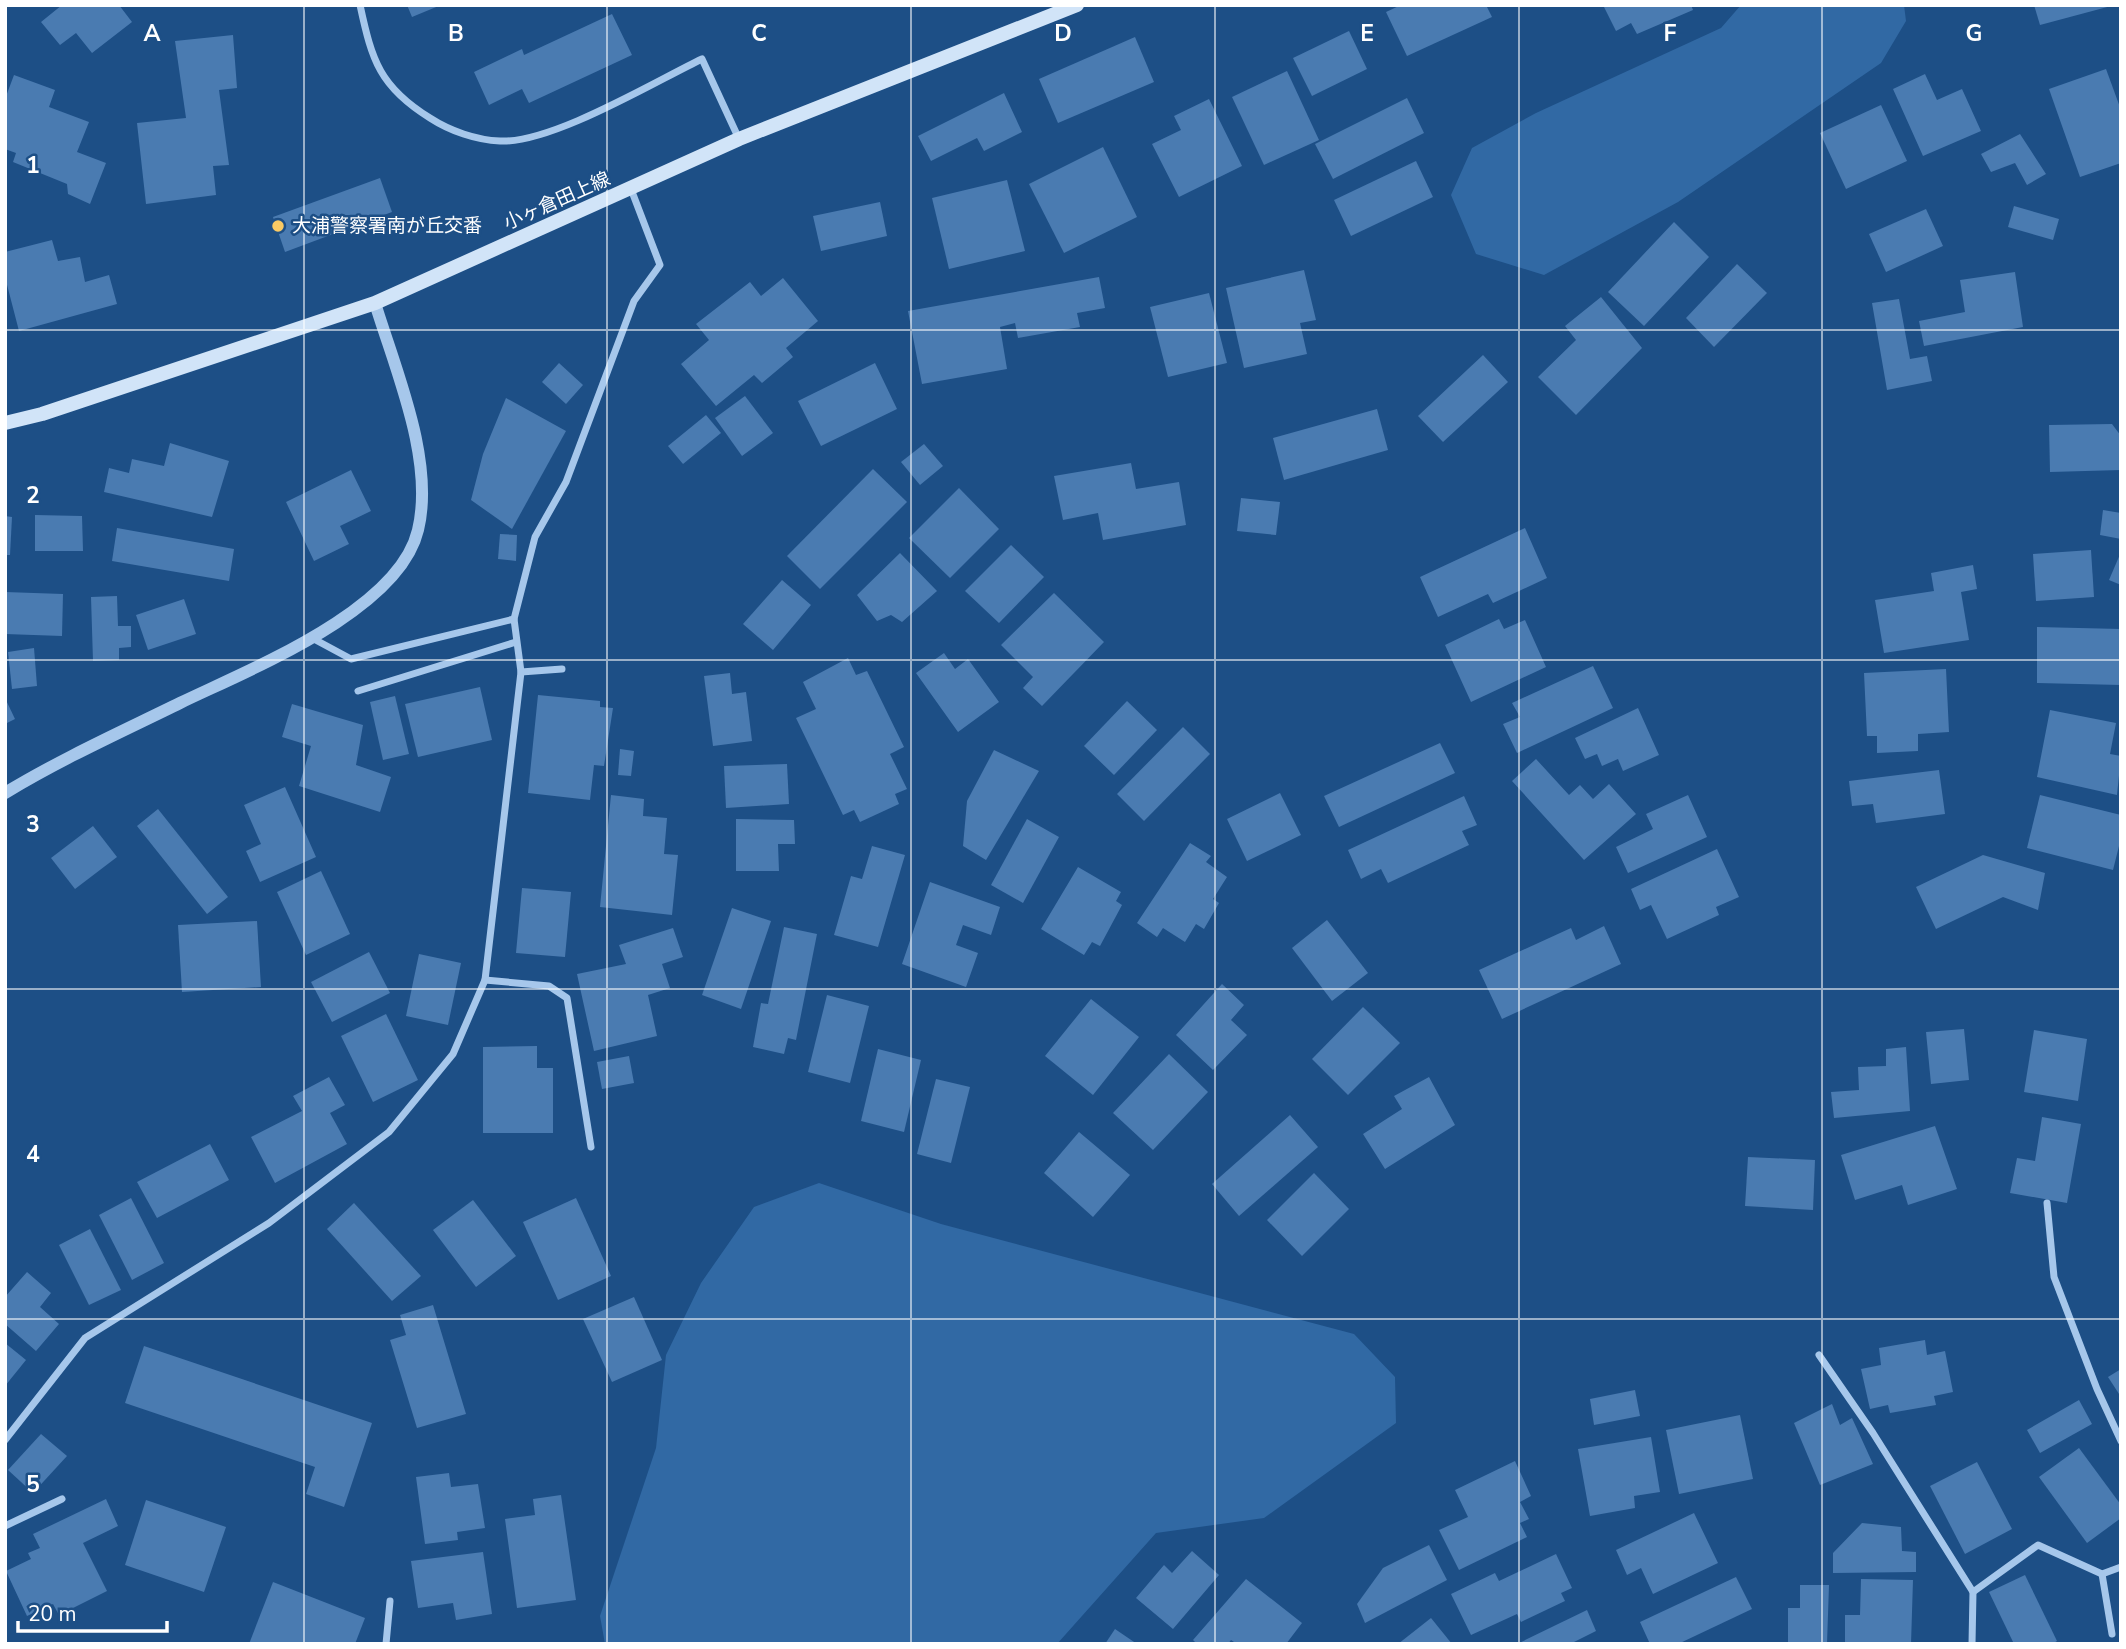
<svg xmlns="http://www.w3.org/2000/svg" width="2126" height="1649" font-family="'Nunito Sans','Noto Sans JP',sans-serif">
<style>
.green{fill:#3169a4}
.building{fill:#4a7bb1}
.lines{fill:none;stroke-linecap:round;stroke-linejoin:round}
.minor{stroke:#a6c7eb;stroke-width:7}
.tertiary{stroke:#a6c7eb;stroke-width:12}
.secondary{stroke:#d1e4f8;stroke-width:14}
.grid{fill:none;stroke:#fff;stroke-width:2;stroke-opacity:0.55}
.poi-dot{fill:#faca64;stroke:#1d4f86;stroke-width:2.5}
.labels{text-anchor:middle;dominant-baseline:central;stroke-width:5;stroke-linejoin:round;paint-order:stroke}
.street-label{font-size:19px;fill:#fff;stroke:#1d4f86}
.poi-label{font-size:19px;fill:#fff;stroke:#1d4f86;text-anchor:start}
.grid-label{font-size:23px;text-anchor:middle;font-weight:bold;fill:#fff;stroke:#1d4f86;stroke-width:5;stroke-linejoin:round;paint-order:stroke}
</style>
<rect width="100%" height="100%" fill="#1d4f86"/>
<g class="green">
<polygon points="1741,5 1904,5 1906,21 1881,63 1678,202 1544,275 1476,254 1451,195 1472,148 1536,113 1721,28"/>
<polygon points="819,1183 941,1224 1354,1334 1395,1377 1396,1423 1264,1518 1156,1533 1057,1644 605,1644 600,1616 656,1448 666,1355 701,1283 754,1207"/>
</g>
<g class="building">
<polygon points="62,5 119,5 132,22 92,53 76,33 60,45 41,22"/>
<polygon points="407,5 441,5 412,17"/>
<polygon points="1401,5 1486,5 1492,17 1407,56 1386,12"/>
<polygon points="1603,5 1691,5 1693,10 1637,34 1631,23 1616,31"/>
<polygon points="2034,5 2110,5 2111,6 2040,25"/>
<polygon points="612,14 632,55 529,103 522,89 489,105 474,72 522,49 524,55"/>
<polygon points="1349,31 1367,69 1312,96 1293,58"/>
<polygon points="233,35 237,88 219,90 229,165 213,166 216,195 146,204 137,123 186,118 175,41"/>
<polygon points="1135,37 1154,82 1058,123 1039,79"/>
<polygon points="2106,69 2121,110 2121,163 2080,177 2049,89"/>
<polygon points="1287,71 1319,140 1264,165 1232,97"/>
<polygon points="1925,74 1937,100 1962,89 1981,131 1923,156 1893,89"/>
<polygon points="14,75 55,90 49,107 89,122 77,152 106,163 90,204 68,194 67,184 13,162 16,153 5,149 5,99"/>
<polygon points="1004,93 1022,132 984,151 977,138 931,161 918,136"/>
<polygon points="1407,98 1424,133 1333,179 1315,144"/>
<polygon points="1209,99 1242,166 1179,197 1152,144 1181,130 1174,116"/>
<polygon points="1881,105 1907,161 1846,189 1820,133"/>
<polygon points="2020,134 2046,174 2027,185 2015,163 1991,172 1981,154"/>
<polygon points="1103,147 1137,217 1064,253 1029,184"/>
<polygon points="1416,161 1433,197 1351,236 1334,200"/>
<polygon points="380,178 392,212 285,252 273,217"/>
<polygon points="1007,180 1025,251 949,269 932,198"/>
<polygon points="880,202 887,236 821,251 813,216"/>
<polygon points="2014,206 2059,219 2053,240 2008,227"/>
<polygon points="1926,209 1943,246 1886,272 1869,234"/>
<polygon points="1674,222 1709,257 1644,326 1608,292"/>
<polygon points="52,240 58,261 80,257 85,282 109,275 117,304 19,331 5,277 5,252"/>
<polygon points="1737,264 1767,293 1714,347 1686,318"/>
<polygon points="1304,270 1316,320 1300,323 1307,354 1244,368 1226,288"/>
<polygon points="2015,272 2023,327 1924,346 1919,321 1965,312 1960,280"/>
<polygon points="1099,277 1105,308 1077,313 1080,327 1018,338 1015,323 1000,327 1007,369 922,384 908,311"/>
<polygon points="783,278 818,321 786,348 793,357 762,383 754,375 716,406 681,364 709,340 696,324 750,282 761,296"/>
<polygon points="1209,293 1227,363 1168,377 1150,307"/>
<polygon points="1601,297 1642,348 1576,415 1538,377 1576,340 1565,326"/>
<polygon points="1899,299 1910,359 1927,356 1932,381 1887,390 1872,303"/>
<polygon points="1483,355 1508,382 1443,442 1418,416"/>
<polygon points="559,363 583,385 566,404 542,382"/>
<polygon points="875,363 897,409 821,446 798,401"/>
<polygon points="745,396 773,433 742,456 715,418"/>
<polygon points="506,398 566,431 512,529 471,500 483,454"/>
<polygon points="1377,409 1388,450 1284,480 1273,438"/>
<polygon points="706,415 721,433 683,464 668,446"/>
<polygon points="2112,424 2121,436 2121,470 2050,472 2049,425"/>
<polygon points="170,443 229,461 212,517 104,492 109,468 129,473 132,459 164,466"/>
<polygon points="924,444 943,466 920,485 901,462"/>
<polygon points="1131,463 1136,489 1179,482 1186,525 1103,540 1098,513 1063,520 1054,476"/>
<polygon points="873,469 907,502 820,589 787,556"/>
<polygon points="351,470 371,511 340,526 349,544 314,561 286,502"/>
<polygon points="959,488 999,529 950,578 909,538"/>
<polygon points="1241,498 1280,502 1276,535 1237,531"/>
<polygon points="2103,510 2121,513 2121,539 2100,535"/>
<polygon points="35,515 82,516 83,551 35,551"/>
<polygon points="5,516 12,517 10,555 5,555"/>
<polygon points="117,528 234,549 229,581 112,561"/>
<polygon points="1525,528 1547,578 1493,603 1488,594 1438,617 1420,577"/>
<polygon points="500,534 517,535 516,561 498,559"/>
<polygon points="1011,545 1044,577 999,623 965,591"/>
<polygon points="2091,550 2094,597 2036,601 2033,554"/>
<polygon points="2121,552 2121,585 2109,580"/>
<polygon points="900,553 937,591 902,622 891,615 877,621 857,595"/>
<polygon points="1973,565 1977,589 1961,592 1969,640 1884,653 1875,600 1934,591 1931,573"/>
<polygon points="782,580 811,605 773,650 743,624"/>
<polygon points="5,592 63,594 62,636 5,634"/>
<polygon points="1054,593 1104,642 1042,706 1023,688 1033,677 1001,645"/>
<polygon points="117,596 118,626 131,626 131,647 119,648 119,660 93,661 91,597"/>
<polygon points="184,599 196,634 148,650 136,615"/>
<polygon points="1499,619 1504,629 1525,620 1546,667 1471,702 1445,645"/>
<polygon points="2037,627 2121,629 2121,685 2037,683"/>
<polygon points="34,648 37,686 12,689 8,652"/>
<polygon points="944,653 955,669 968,659 999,702 958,732 916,673"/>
<polygon points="848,658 856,675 867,671 904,747 890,754 907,789 895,794 899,804 860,822 854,810 843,815 796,718 816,709 803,682"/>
<polygon points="1593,666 1613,708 1517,753 1503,724 1520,717 1512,703"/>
<polygon points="1946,669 1949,732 1918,734 1918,751 1877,753 1877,736 1867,736 1864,673"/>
<polygon points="730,673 732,694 746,692 752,741 713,746 704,676"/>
<polygon points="480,687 492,740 418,757 405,704"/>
<polygon points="538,695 600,701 600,707 613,708 604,766 594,765 590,800 528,793"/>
<polygon points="395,696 409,754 383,760 370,702"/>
<polygon points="5,698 15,719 5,724"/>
<polygon points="1127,701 1157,730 1114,775 1084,746"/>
<polygon points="292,704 363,725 356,765 391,777 380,812 299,786 311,746 282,737"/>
<polygon points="1638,708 1659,755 1623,771 1618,759 1602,766 1597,754 1585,759 1575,738"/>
<polygon points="2050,710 2116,723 2110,754 2121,756 2117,795 2037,777"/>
<polygon points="1183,727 1210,754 1144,821 1117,794"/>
<polygon points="1440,743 1455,773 1339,827 1324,796"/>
<polygon points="620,749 634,751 631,776 618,775"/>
<polygon points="994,750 1039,771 986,860 963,846 967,801"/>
<polygon points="1536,759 1569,795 1580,785 1593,799 1609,784 1636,814 1584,860 1512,781"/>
<polygon points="787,764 789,804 726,808 724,766"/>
<polygon points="1939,770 1945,814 1876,823 1873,804 1852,806 1849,781"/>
<polygon points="285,787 316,857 260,882 246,851 261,844 244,805"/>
<polygon points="1280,793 1301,835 1247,861 1227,819"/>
<polygon points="611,795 644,799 643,816 667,818 664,854 678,855 672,915 600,907"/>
<polygon points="1688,795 1707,837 1628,873 1616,847 1653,829 1646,814"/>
<polygon points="2040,795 2121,815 2121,838 2113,870 2027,848"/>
<polygon points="1464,796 1477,825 1462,831 1469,845 1388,883 1381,869 1361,879 1348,850"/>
<polygon points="158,809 228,897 207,914 137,826"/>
<polygon points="736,819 794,820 795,844 778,844 779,871 736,871"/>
<polygon points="1027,819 1059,837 1023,903 991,885"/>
<polygon points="93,826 117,857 75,889 51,858"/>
<polygon points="1190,843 1211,856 1206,862 1227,877 1213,899 1219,903 1204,929 1196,924 1185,942 1163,928 1157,937 1137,923"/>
<polygon points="872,846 905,855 878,947 834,935 851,876 862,879"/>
<polygon points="1717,849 1739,897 1716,907 1719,915 1667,939 1651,905 1640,910 1631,889"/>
<polygon points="1983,855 2045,873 2038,910 2003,897 1936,929 1916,887"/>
<polygon points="1078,867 1121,892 1116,901 1122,905 1100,946 1092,942 1084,955 1041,929"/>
<polygon points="321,871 350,934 306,955 277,892"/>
<polygon points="930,882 1000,907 991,935 963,925 956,945 978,953 966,987 902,964"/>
<polygon points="522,888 571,892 565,957 516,953"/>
<polygon points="732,908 771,921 741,1009 702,995"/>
<polygon points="1327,920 1368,973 1332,1001 1292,948"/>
<polygon points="257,921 261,987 182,992 178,925"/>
<polygon points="1604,926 1621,964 1502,1019 1479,970 1571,928 1576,940"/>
<polygon points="784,927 817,934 796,1040 788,1038 784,1054 753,1047 761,1003 768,1004"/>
<polygon points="673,928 683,957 662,964 670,988 648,995 657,1036 594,1051 577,974 626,964 619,945"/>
<polygon points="369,952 390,993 332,1022 311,982"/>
<polygon points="419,954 461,963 448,1025 406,1016"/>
<polygon points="1222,984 1244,1005 1231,1020 1247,1035 1213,1070 1176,1035"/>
<polygon points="827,995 869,1006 850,1083 808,1072"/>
<polygon points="1091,999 1139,1037 1093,1095 1045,1056"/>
<polygon points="1363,1007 1400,1043 1348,1095 1312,1059"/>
<polygon points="386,1014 418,1080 373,1102 341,1036"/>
<polygon points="1964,1029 1969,1080 1931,1084 1926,1032"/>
<polygon points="2034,1030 2087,1039 2078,1101 2024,1092"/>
<polygon points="537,1046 537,1068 553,1068 553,1133 483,1133 483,1047"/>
<polygon points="1906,1047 1910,1111 1834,1118 1831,1092 1859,1090 1858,1067 1886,1066 1886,1049"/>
<polygon points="878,1049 921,1060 904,1132 861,1121"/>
<polygon points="1169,1054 1208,1092 1153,1150 1113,1113"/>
<polygon points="629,1056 634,1083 602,1089 597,1062"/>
<polygon points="329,1077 345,1105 330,1113 347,1144 275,1183 251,1137 302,1111 293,1096"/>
<polygon points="1429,1077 1455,1125 1385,1169 1363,1134 1402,1109 1394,1096"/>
<polygon points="936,1079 970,1087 951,1163 917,1154"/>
<polygon points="1290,1115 1318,1147 1239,1216 1212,1184"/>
<polygon points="2042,1117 2081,1124 2067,1203 2010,1193 2017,1158 2035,1161"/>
<polygon points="1935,1126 1957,1189 1908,1205 1902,1185 1855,1200 1841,1155"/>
<polygon points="1079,1132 1130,1175 1093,1217 1044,1173"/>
<polygon points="210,1144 229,1180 157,1218 137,1182"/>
<polygon points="1748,1157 1815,1160 1813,1210 1745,1206"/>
<polygon points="1314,1173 1349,1209 1302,1256 1267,1220"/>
<polygon points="131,1198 164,1263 132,1280 99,1215"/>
<polygon points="576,1198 611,1276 558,1300 523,1222"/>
<polygon points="473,1200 516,1256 476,1287 433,1230"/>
<polygon points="354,1203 421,1276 392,1301 327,1229"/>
<polygon points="90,1229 121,1290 89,1305 59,1245"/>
<polygon points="27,1272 51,1293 40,1307 59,1324 36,1351 5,1324 5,1297"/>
<polygon points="634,1297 662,1360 612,1382 583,1319"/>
<polygon points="433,1305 466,1414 417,1428 390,1340 406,1335 400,1315"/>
<polygon points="1925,1340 1927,1355 1945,1351 1953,1392 1934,1396 1936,1405 1890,1413 1888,1405 1870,1409 1861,1369 1881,1365 1879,1348"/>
<polygon points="5,1343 26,1360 5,1386"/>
<polygon points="144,1346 372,1423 344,1507 306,1494 315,1467 125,1403"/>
<polygon points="2121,1369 2121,1397 2108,1377"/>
<polygon points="1635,1390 1640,1416 1594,1425 1590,1399"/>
<polygon points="2079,1400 2092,1424 2040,1453 2027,1430"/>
<polygon points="1832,1404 1840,1425 1852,1418 1873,1464 1820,1485 1794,1423"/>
<polygon points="1740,1415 1753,1479 1679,1494 1666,1430"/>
<polygon points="41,1434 67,1456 33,1493 8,1470"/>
<polygon points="1651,1437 1660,1492 1634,1496 1635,1508 1590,1516 1578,1449"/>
<polygon points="2079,1448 2121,1505 2121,1518 2087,1543 2039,1477"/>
<polygon points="1515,1461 1531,1496 1520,1502 1529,1519 1520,1523 1527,1537 1459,1570 1439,1530 1468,1517 1455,1490"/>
<polygon points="1977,1462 2012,1529 1965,1554 1930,1486"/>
<polygon points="449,1473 451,1487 478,1484 485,1528 457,1532 458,1540 425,1544 416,1477"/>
<polygon points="561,1495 576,1600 517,1608 505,1519 535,1515 533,1499"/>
<polygon points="106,1499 118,1526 83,1543 107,1591 59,1615 53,1604 27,1616 6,1571 31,1559 28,1553 40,1548 33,1534"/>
<polygon points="146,1500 226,1527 204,1592 125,1565"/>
<polygon points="1694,1513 1718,1563 1653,1594 1641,1568 1627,1575 1616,1550"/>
<polygon points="1862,1523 1901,1527 1902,1551 1916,1552 1916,1572 1833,1573 1833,1553"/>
<polygon points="1429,1545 1447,1580 1365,1623 1357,1604 1383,1568"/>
<polygon points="1192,1551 1219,1575 1173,1629 1136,1598 1164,1565 1172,1573"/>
<polygon points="483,1552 492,1614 456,1620 453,1603 418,1608 411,1561"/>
<polygon points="1556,1554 1572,1588 1561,1593 1565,1601 1521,1622 1517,1614 1471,1635 1451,1594 1495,1573 1499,1581"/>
<polygon points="2025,1575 2057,1641 2052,1644 2014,1644 1989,1592"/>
<polygon points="1736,1577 1752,1609 1678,1644 1650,1644 1640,1622"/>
<polygon points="1246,1579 1302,1623 1286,1644 1237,1644 1231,1640 1228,1644 1197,1644 1193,1640"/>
<polygon points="1861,1579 1913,1580 1911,1644 1845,1644 1845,1615 1860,1615"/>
<polygon points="273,1582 365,1618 355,1644 249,1644"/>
<polygon points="1800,1585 1829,1585 1827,1644 1788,1644 1788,1608 1800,1608"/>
<polygon points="1587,1610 1596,1631 1570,1644 1517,1644"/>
<polygon points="1431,1618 1452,1644 1398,1644"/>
<polygon points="1115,1629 1137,1644 1105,1644"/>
</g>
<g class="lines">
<g class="minor">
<path d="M360 5C372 61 380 87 430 118 450 131 476 140 500 141 551 144 654 82 702 59L739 139"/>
<polyline points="312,638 351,659 514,619"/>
<polyline points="521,672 562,669"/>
<polyline points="358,691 516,642"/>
<polyline points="485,980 549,986 567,998 591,1147"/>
<polyline points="2047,1203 2054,1277 2097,1389 2121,1441"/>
<polyline points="1819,1355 1873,1433 1973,1592 1972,1644"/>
<polyline points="5,1440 85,1338 269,1223 389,1132 453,1054 485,980 521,672 514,619 535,537 566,482 634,301 660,265 631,189"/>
<polyline points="5,1526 62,1499"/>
<polyline points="2102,1574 2112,1634"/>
<polyline points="1973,1592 2038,1545 2102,1574 2121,1567"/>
<polyline points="386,1644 390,1601"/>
</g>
<path class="tertiary" d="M5 793C61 759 121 732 180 703 248 670 399 611 418 530 435 460 395 369 375 303"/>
<polyline class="secondary" points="5,423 42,414 375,303 739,139 1077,5"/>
</g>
<path class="grid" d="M304 5V1644M607 5V1644M911 5V1644M1215 5V1644M1519 5V1644M1822 5V1644M5 330H2121M5 660H2121M5 989H2121M5 1319H2121"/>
<circle class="poi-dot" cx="278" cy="226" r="7"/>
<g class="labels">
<g class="street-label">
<text transform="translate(557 201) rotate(-24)">小ヶ倉田上線</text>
</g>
<g class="poi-label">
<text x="292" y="226">大浦警察署南が丘交番</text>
</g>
</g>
<g class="grid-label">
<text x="152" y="41">A</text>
<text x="456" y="41">B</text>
<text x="759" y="41">C</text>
<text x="1063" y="41">D</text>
<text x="1367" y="41">E</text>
<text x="1670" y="41">F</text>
<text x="1974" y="41">G</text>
<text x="33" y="173">1</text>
<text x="33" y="503">2</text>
<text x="33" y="832">3</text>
<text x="33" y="1162">4</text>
<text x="33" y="1492">5</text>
</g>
<rect width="2126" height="1649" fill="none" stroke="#ffffff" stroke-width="14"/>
<path d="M18 1621v10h149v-10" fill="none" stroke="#ffffff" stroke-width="3.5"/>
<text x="28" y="1621" font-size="21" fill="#ffffff" stroke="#1d4f86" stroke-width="5" paint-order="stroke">20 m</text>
</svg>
